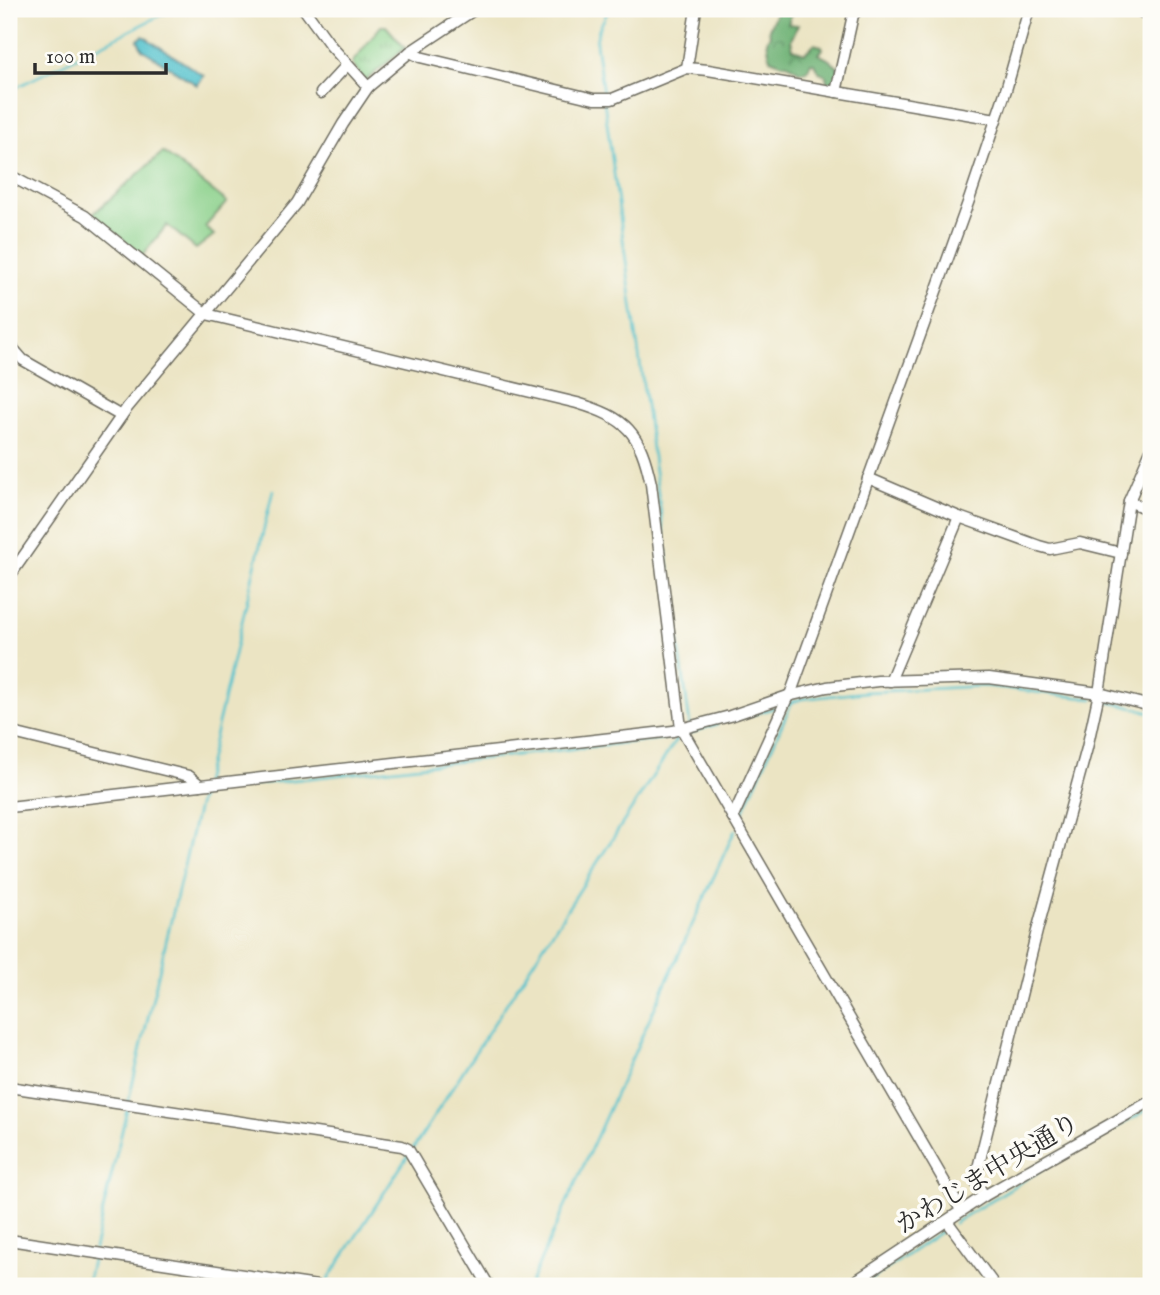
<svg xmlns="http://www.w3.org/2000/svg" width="1160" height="1295" font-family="'IM FELL English','Noto Serif JP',serif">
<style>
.grass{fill:url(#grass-tufts);stroke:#5a7e5a;stroke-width:2}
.forest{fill:url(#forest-crowns);stroke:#4d6e50;stroke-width:2}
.green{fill:#8ad08a;stroke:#5a7e5a;stroke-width:2}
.water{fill:#55c2cd;stroke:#40767c;stroke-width:2}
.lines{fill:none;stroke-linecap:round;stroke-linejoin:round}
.stream{stroke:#55c2cd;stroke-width:2.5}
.minor-casing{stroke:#6e6c60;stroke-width:13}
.minor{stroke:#fff;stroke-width:10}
.labels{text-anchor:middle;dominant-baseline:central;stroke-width:7;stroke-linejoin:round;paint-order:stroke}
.street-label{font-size:26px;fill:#2b2b2b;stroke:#fdfcf7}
</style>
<defs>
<pattern id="grass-tufts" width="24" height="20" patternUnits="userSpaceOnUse" patternTransform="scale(1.75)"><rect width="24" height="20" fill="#8ad08a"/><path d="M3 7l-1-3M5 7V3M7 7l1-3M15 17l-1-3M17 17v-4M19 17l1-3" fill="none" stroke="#71a971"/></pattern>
<pattern id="forest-crowns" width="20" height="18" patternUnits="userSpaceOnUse" patternTransform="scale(1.75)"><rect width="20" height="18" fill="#6fb276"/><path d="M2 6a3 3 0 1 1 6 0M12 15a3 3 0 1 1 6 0" fill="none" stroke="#5b9161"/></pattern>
</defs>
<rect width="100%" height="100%" fill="#fdfcf7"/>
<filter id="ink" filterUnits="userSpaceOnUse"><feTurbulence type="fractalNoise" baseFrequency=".0143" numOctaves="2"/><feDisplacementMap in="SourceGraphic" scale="14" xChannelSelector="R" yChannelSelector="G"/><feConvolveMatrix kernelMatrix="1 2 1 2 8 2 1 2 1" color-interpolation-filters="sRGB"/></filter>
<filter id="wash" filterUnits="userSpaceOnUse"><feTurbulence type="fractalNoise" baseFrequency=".00686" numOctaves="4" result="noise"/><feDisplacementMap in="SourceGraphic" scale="28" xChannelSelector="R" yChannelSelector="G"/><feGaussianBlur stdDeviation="1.57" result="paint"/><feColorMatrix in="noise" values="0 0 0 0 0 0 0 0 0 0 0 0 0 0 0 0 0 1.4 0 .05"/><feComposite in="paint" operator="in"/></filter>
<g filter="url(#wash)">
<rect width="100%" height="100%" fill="#ebe4c3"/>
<polygon class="grass" points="381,26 386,26 405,48 365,81 352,63"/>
<polygon class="forest" points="771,9 793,9 788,24 798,25 791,40 793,49 805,53 814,44 822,46 823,49 818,54 828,59 839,68 835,90 827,83 826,76 818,71 814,63 811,63 807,71 800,72 786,63 783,64 770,59 767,40 770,35 769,29 777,11"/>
<polygon class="green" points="163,152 227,202 205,227 214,235 196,249 167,225 142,256 93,214"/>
<polygon class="water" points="143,36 204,76 197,85 142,49 138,40"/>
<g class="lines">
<g class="stream">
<polyline points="609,9 598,31 596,43 690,725"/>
<polyline points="9,91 173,9"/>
<polyline points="1100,700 1151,712"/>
<polyline points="787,704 801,699 866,692 985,686 1093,699"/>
<polyline points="740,718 781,706"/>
<polyline points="204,783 273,490"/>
<polyline points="186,792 678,737 717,724"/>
<polyline points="739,821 792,702"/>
<polyline points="128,1103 202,789"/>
<polyline points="413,1149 678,737"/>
<polyline points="954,1223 1047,1166 1151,1108"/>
<polyline points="94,1249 127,1109"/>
<polyline points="86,1286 93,1256"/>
<polyline points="324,1286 409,1154"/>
<polyline points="529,1286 735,830"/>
<polyline points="862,1286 948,1227"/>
</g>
</g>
</g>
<g filter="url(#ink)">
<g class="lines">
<g class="minor-casing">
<g id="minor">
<polyline points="304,9 331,46 368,87"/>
<polyline points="1136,9 1151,17"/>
<polyline points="410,52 420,57 594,99 612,99 687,68 708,70 996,119"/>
<polyline points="687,68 696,9"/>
<polyline points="836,92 853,15 859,9"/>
<polyline points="321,93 347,65"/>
<path d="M9 175 85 216 206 314 577 403C627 418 640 432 651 484L681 728 961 1210"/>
<polyline points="9,344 23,360 121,416"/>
<polyline points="868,478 959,517 1039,546 1050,549 1080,543 1121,553"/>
<polyline points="1129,501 1151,511"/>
<polyline points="9,577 127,408 297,203 343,124 368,87 410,52 475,9"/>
<polyline points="890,681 959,517"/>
<polyline points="790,695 969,200 1006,90 1029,9"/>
<polyline points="9,732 189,776 200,785"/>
<polyline points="9,807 673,731 730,716 788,696 827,687 878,681 989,678 1099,693 1151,706"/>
<polyline points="733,817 788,696"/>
<polyline points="9,1087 402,1146 408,1149 489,1286"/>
<polyline points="984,1196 975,1180 1037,931 1087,748 1099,693 1129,501 1151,450"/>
<polyline points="947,1221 995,1286"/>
<polyline points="9,1240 317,1286"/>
<polyline points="848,1286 984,1196 1151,1101"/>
</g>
</g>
<use href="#minor" class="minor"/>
</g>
</g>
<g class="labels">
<g class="street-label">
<text transform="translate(988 1174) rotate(-31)">かわじま中央通り</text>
</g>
</g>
<rect width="1160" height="1295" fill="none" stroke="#fdfcf7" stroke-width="35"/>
<path d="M35 63v10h131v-10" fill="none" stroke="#2b2b2b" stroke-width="3.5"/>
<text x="46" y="63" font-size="21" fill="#2b2b2b" stroke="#fdfcf7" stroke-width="5" paint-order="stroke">100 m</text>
</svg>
